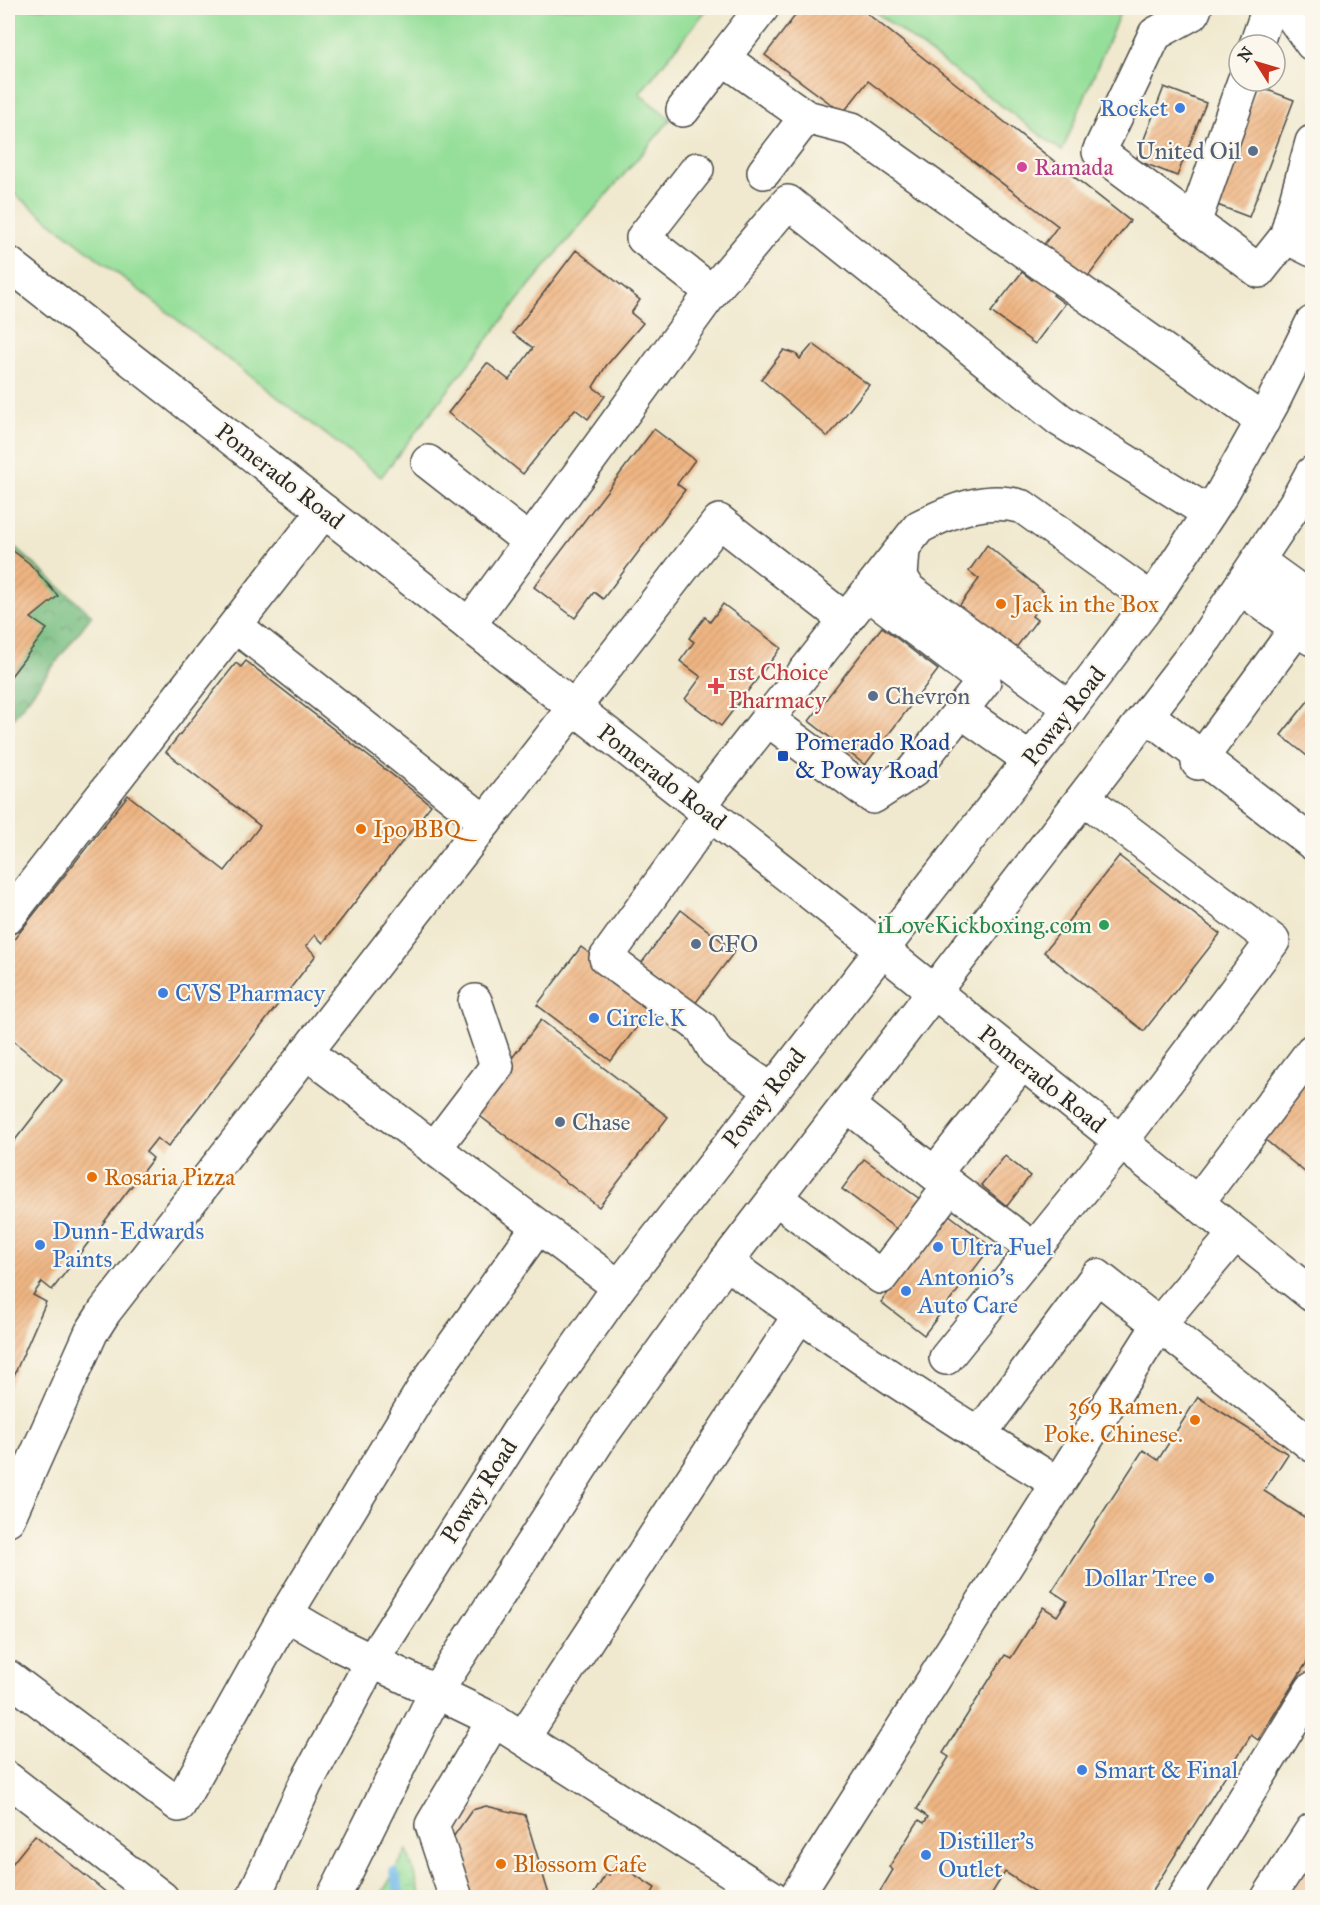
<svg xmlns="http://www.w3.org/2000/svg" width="1320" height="1905" font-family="'IM FELL Great Primer',serif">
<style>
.green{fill:#96df9a;stroke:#608562;stroke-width:1.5}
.forest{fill:url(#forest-crowns);stroke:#527456;stroke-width:1.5}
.wetland{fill:url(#wetland-marsh);stroke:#608562;stroke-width:1.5}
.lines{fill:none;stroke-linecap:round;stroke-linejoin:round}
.stream{stroke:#71b9e9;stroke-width:10}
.building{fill:url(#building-hatch)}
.minor-casing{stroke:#494844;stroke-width:36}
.major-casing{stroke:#494844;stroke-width:36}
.minor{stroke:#fff;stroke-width:33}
.major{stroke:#fff;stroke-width:33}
.shop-dot{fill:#3f7fe0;stroke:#fbf7ec;stroke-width:2}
.service-dot{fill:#5c6f8a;stroke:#fbf7ec;stroke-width:2}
.hotel-dot{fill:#d1479c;stroke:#fbf7ec;stroke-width:2}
.food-dot{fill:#e8710a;stroke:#fbf7ec;stroke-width:2}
.health-dot{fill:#e0444e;stroke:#fbf7ec;stroke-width:2}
.transit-dot{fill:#1a4fb4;stroke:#fbf7ec;stroke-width:2}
.leisure-dot{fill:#2e9e5b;stroke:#fbf7ec;stroke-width:2}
.labels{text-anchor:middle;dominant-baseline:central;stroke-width:4.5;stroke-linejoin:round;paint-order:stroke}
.shop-label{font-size:24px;fill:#366cbe;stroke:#fbf7ec;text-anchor:start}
.service-label{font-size:24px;fill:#4e5e75;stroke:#fbf7ec;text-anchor:start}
.hotel-label{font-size:24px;fill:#b23c85;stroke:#fbf7ec;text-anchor:start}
.street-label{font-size:24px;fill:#2b2b2b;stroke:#fbf7ec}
.food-label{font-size:24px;fill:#c56008;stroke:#fbf7ec;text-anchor:start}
.health-label{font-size:24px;fill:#be3a42;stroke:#fbf7ec;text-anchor:start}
.transit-label{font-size:24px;fill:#164399;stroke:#fbf7ec;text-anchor:start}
.leisure-label{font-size:24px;fill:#27864d;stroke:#fbf7ec;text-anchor:end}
</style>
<defs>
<pattern id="forest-crowns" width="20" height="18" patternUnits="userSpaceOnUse" patternTransform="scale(1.5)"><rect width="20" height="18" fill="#78be82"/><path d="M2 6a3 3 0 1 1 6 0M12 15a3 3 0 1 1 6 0" fill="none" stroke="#639b6b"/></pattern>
<pattern id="wetland-marsh" width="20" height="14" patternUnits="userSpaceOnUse" patternTransform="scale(1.5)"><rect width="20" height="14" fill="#96df9a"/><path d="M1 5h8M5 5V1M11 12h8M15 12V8" fill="none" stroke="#81c085"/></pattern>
<pattern id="building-hatch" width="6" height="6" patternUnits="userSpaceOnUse" patternTransform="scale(1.5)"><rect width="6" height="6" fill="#efb583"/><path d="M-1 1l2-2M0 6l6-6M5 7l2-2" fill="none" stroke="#cd9c71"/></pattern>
</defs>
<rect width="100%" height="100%" fill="#fbf7ec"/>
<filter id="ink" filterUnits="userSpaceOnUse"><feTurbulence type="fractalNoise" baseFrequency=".0167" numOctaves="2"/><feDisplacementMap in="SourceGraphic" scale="12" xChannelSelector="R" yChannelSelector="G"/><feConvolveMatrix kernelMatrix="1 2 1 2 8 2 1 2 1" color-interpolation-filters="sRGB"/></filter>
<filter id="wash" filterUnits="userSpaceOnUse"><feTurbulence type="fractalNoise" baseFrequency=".008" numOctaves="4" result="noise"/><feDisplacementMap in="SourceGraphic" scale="24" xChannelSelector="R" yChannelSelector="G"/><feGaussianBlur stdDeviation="1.35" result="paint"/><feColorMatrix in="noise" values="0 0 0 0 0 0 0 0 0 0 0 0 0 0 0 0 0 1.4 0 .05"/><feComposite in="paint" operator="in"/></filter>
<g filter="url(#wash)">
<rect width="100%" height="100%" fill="#f0e9cf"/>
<g class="green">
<polygon points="8,8 708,8 639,94 671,119 529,286 381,477 8,189"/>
<polygon points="870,8 1122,8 1062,151"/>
</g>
<polygon class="forest" points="8,541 92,615 8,725"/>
<polygon class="wetland" points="407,1850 421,1897 380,1897"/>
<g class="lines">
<polyline class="stream" points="394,1872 401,1898"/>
</g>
<g id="blocks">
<g class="building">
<polygon points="801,8 860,8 1130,221 1087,278 1074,269 1053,295 1065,304 1035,344 991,312 1022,272 1032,280 1052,254 1042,247 1058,226 868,81 843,113 765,55"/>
<polygon points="1257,86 1294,100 1249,217 1212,203"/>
<polygon points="1164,87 1206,103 1177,176 1136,160"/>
<polygon points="576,250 640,300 631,313 643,323 606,366 593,387 605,396 588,419 575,409 523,474 448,413 487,363 509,380 533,348 513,333"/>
<polygon points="813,344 869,385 828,437 761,379 784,350 796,354 800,359"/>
<polygon points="654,429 695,460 677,484 685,490 603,599 594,592 575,618 534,587"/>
<polygon points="987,545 1047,595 1032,616 1037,620 1008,658 954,613 979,579 969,571"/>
<polygon points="8,547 29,563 58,596 31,618 47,629 8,680"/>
<polygon points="723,604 781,648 721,726 685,699 701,677 680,661 694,642 689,638 705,617 710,622"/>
<polygon points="882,627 938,670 865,765 809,721"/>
<polygon points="246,661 431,805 323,943 315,935 306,946 316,955 168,1147 157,1138 146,1152 153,1158 52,1290 42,1282 33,1295 46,1302 8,1389 8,1149 62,1080 8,1037 8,947 128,795 225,871 260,826 166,752 236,663 241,667"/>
<polygon points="1312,696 1312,760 1281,735"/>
<polygon points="1119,856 1220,934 1144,1031 1044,952"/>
<polygon points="681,910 735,951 691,1009 637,969"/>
<polygon points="581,947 655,1003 611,1061 537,1005"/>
<polygon points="541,1020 668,1117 599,1207 472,1110"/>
<polygon points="1312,1065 1312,1178 1257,1133"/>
<polygon points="1005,1156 1030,1176 1007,1206 981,1185"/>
<polygon points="864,1159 924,1202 902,1233 842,1189"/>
<polygon points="948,1214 991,1247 924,1335 881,1302"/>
<polygon points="1198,1397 1288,1454 1264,1491 1312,1522 1312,1654 1258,1740 1251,1735 1148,1898 1045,1898 1005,1872 989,1898 876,1898 893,1870 889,1867 919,1820 924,1823 928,1817 917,1809 949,1757 943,1753 1005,1655 1011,1658 1043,1607 1057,1616 1067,1601 1052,1591 1143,1450 1158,1460"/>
<polygon points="486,1806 525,1815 550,1898 470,1898 451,1840 472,1810"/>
<polygon points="35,1835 113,1898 8,1898 8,1869"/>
<polygon points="1312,1857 1312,1898 1285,1898"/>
<polygon points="617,1863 655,1888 649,1898 591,1898 606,1874 609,1875"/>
</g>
</g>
</g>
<g filter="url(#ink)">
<use href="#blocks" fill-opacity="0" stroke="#494844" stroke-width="1.5"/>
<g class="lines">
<g class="minor-casing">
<g id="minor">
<polyline points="1195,8 1193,13 1155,34 1099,152 1259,271 1286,237 1312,142"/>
<polyline points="1286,8 1312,44"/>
<polyline points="1256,45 1269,8"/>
<polyline points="723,58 762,8"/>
<polyline points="683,110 723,58 806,117"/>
<polyline points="764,172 806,117 852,129 1263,421"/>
<polyline points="1194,223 1244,81"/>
<polyline points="1286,237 1312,250"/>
<polyline points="712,292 788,202 1060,420 1209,513"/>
<polyline points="428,462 530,542"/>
<polyline points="903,549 901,577 909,590 1070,708"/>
<polyline points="1258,561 1312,600"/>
<polyline points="1241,588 1312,639"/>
<polyline points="469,625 712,292 643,238 697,169"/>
<polyline points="237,627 485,822"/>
<polyline points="961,711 1030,760"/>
<polyline points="1147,715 1312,843"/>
<polyline points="767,719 873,797 913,771 984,681 868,593"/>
<polyline points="1198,763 1297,628"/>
<path d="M699 806 919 527C952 510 987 496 1023 507L1152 600"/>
<polyline points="710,814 606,958 702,1028 715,1051 771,1090"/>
<polyline points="8,917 324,511"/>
<polyline points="306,1052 619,1287"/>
<polyline points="847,1105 950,1186"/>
<polyline points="434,1149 497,1066 475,1001"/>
<polyline points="935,1173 1022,1063"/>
<polyline points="776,1198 881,1277 950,1186 1034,1249"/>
<polyline points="1197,1203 1312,1051"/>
<path d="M726 1262C833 1341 944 1414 1057 1483"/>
<polyline points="946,1358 1121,1142 1273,941 1084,798"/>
<polyline points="979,1435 1097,1276 1312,1445"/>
<polyline points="8,1519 91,1333 105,1311 719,521 846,620"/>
<polyline points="286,1614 341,1646 494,1720 773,1898"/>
<polyline points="8,1677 179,1805 286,1614 426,1384 537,1228"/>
<polyline points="523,1738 799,1316"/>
<polyline points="8,1779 162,1898"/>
<polyline points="456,1898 432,1825 494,1720"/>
<polyline points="795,1898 1160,1323 1235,1234"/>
<polyline points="1184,1898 1312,1689"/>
<polyline points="1268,1898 1312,1830"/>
</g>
</g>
<g class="major-casing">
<g id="major">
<polyline points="8,263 841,917 1312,1295"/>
<polyline points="253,1898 305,1785 372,1661 521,1427 619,1287 1058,724 1152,600 1221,495 1272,404 1312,323"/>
<polyline points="333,1898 436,1692 601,1436 726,1262 1206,638 1295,504 1312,473"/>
</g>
</g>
<use href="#minor" class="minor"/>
<use href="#major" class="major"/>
</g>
</g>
<g class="shop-dot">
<circle cx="1180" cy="108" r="6"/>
<circle cx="163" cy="993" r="6"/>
<circle cx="594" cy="1018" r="6"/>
<circle cx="40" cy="1245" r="6"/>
<circle cx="938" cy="1247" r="6"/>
<circle cx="906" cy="1291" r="6"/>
<circle cx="1209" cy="1578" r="6"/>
<circle cx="1082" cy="1770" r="6"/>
<circle cx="926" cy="1855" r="6"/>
</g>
<g class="service-dot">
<circle cx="1253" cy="151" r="6"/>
<circle cx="873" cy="696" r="6"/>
<circle cx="696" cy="944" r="6"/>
<circle cx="560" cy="1122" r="6"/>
</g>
<circle class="hotel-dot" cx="1022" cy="167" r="6"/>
<g class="food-dot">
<circle cx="1001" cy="604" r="6"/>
<circle cx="361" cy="829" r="6"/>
<circle cx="92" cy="1177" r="6"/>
<circle cx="1195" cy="1420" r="6"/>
<circle cx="501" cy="1864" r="6"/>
</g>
<path class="health-dot" d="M713 677h6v6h6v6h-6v6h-6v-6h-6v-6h6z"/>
<rect class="transit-dot" x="777" y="750" width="12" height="12" rx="3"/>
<circle class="leisure-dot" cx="1104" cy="925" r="6"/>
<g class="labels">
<g class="shop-label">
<text x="1168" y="108" text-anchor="end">Rocket</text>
<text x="175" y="993">CVS Pharmacy</text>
<text x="606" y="1018">Circle K</text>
<text x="52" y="1231">Dunn-Edwards<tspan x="52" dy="28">Paints</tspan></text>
<text x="950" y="1247">Ultra Fuel</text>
<text x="918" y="1277">Antonio's<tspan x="918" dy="28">Auto Care</tspan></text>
<text x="1197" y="1578" text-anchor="end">Dollar Tree</text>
<text x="1094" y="1770">Smart &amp; Final</text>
<text x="938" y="1841">Distiller's<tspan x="938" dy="28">Outlet</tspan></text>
</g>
<g class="service-label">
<text x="1241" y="151" text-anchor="end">United Oil</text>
<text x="885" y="696">Chevron</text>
<text x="708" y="944">CFO</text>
<text x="572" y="1122">Chase</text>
</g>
<g class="hotel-label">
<text x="1034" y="167">Ramada</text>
</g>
<g class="street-label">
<text transform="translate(280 476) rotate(38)">Pomerado Road</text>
<text transform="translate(1064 716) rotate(-52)">Poway Road</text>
<text transform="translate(662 777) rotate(38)">Pomerado Road</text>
<text transform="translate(1042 1079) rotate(39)">Pomerado Road</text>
<text transform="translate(764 1098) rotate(-52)">Poway Road</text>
<text transform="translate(479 1491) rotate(-57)">Poway Road</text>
</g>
<g class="food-label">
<text x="1013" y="604">Jack in the Box</text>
<text x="373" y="829">Ipo BBQ</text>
<text x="104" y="1177">Rosaria Pizza</text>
<text x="1183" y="1406" text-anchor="end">369 Ramen.<tspan x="1183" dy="28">Poke. Chinese.</tspan></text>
<text x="513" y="1864">Blossom Cafe</text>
</g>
<g class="health-label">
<text x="728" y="672">1st Choice<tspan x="728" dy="28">Pharmacy</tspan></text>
</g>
<g class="transit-label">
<text x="795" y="742">Pomerado Road<tspan x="795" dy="28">&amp; Poway Road</tspan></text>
</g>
<g class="leisure-label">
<text x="1092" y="925">iLoveKickboxing.com</text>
</g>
</g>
<rect width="1320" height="1905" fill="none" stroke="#fbf7ec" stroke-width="30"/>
<g transform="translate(1257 63) rotate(307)"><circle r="28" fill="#fbf7ec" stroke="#a8a59f" stroke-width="1.5"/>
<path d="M0-4.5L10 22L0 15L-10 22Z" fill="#c8321e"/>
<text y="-9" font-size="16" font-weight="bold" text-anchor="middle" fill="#2b2b2b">N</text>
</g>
</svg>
